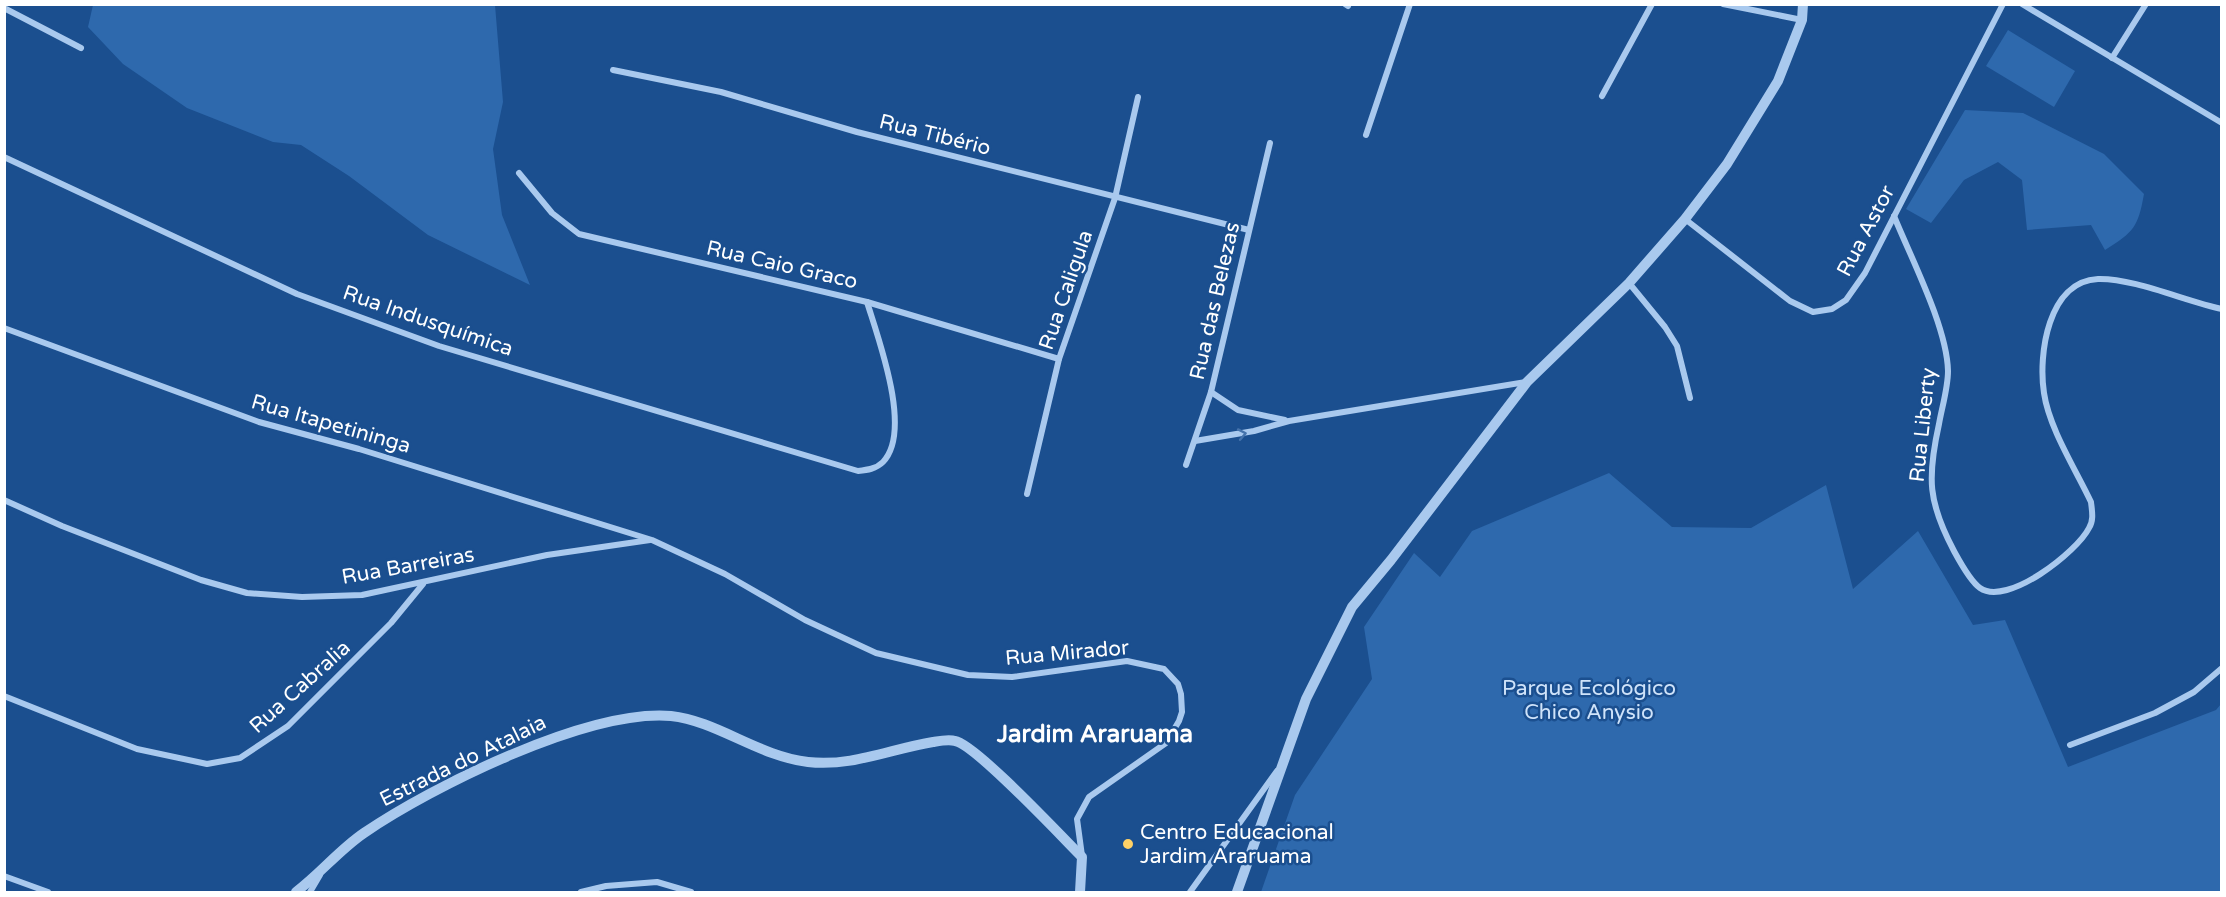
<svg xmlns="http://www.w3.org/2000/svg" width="2226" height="897" font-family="'Varela Round',sans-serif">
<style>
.green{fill:#2e69ad}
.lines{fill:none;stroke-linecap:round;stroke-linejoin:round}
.minor{stroke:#a9c9ee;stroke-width:6}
.tertiary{stroke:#a9c9ee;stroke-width:10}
.oneway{stroke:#4674ac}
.poi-dot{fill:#ffd166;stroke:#1b4f8f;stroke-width:2}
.labels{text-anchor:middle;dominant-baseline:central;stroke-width:5;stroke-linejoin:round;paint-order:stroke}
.street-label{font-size:21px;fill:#fff;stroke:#1b4f8f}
.park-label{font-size:21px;fill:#cfe3fa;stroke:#1b4f8f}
.poi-label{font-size:21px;fill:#fff;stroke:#1b4f8f;text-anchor:start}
.quarter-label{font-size:24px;font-weight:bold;fill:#fff;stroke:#1b4f8f}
</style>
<rect width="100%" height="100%" fill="#1b4f8f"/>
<g class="green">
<polygon points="93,5 495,5 503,102 493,149 502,215 530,285 428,235 349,176 301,145 273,142 187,108 123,64 88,27"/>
<polygon points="2008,30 2075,71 2054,107 1986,66"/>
<path d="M1965 110 2023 113 2104 154 2144 194C2138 227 2134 232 2105 250L2091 225 2027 230 2022 180 1998 162 1964 180 1931 223 1906 209Z"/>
<polygon points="1609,473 1672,527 1751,528 1826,485 1853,589 1918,531 1973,625 2005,620 2068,767 2216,710 2221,704 2221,892 1261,892 1295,795 1372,679 1364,627 1414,553 1440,577 1472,531"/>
</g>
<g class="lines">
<g class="minor">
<polyline points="1345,4 1348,6"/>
<polyline points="1723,4 1802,20"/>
<polyline points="2022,4 2222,123"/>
<polyline points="4,8 81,48"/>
<polyline points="2112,58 2146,4"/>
<polyline points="613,70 721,92 857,132 1249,230"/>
<polyline points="1602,96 1652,4"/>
<polyline points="1366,135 1410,4"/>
<path d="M4 157 297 294 439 346 858 471C867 470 876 469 883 462 913 431 878 338 867 302"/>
<polyline points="519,173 552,213 579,234 867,302 1059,359"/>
<path d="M1894 216C1911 258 1947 327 1948 371 1948 388 1942 407 1939 424 1927 478 1928 502 1954 551 1960 562 1970 581 1980 588 2007 607 2077 552 2089 528 2094 520 2092 511 2091 502 2076 470 2049 428 2044 393 2038 355 2048 281 2098 279 2133 278 2185 301 2222 309"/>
<polyline points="1685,219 1790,301 1813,312 1832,309 1846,300 1865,273 2003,4"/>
<polyline points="1629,283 1665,327 1677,346 1690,398"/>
<polyline points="4,328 259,422 359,449 652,540 725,574 805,620 876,653 968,675 1012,677 1127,661 1164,669 1178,684 1181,694 1182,712 1179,721 1166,743 1089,797 1077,819 1082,856"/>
<polyline points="1211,392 1238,410 1285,420"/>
<polyline points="1195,441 1254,431 1289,421 1526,382"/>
<polyline points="1186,465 1211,392 1270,143"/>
<polyline points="1027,494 1059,359 1115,198 1138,97"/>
<polyline points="4,500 62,526 201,580 247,593 302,597 362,595 547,555 650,540"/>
<polyline points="4,696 137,749 207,764 240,758 288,726 391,623 423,584"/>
<polyline points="2070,745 2155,713 2194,692 2222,668"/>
<polyline points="4,876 48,892"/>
<polyline points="310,892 320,875"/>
<polyline points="581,892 606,886 657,882 691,892"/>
<polyline points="1190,892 1277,771"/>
</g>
<g class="tertiary">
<path d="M296 892C320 874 339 850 364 833 433 786 588 709 671 716 717 721 758 756 808 762 852 767 890 749 933 742 939 741 949 739 955 741 975 744 1062 837 1082 857L1080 892"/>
<polyline points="1237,892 1306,699 1352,607 1391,560 1527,382 1629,283 1685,219 1727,164 1778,81 1802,20 1803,4"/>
</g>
</g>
<defs><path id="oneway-chevron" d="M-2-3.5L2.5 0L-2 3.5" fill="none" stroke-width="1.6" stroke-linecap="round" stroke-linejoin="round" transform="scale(1.5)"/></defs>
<use class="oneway" href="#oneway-chevron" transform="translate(1242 434) rotate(-11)"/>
<circle class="poi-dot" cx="1128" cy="844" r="6"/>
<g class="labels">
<g class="street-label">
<text transform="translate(935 135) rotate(14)">Rua Tibério</text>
<text transform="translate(1866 231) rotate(-62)">Rua Astor</text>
<text transform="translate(782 265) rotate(13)">Rua Caio Graco</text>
<text transform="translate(1066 290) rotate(-71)">Rua Caligula</text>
<text transform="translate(1215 301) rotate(-77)">Rua das Belezas</text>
<text transform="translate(428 321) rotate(19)">Rua Indusquímica</text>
<text transform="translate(331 424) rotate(16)">Rua Itapetininga</text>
<text transform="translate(1923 425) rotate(-84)">Rua Liberty</text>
<text transform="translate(408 566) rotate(-10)">Rua Barreiras</text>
<text transform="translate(1067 653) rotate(-5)">Rua Mirador</text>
<text transform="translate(300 687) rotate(-42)">Rua Cabralia</text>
<text transform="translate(463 761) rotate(-26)">Estrada do Atalaia</text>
</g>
<g class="park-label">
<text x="1589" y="688">Parque Ecológico<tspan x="1589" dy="24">Chico Anysio</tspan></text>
</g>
<g class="poi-label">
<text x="1140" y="832">Centro Educacional<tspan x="1140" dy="24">Jardim Araruama</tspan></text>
</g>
<g class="quarter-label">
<text x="1095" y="734">Jardim Araruama</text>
</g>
</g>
<rect width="2226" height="897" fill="none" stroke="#ffffff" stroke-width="12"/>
</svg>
